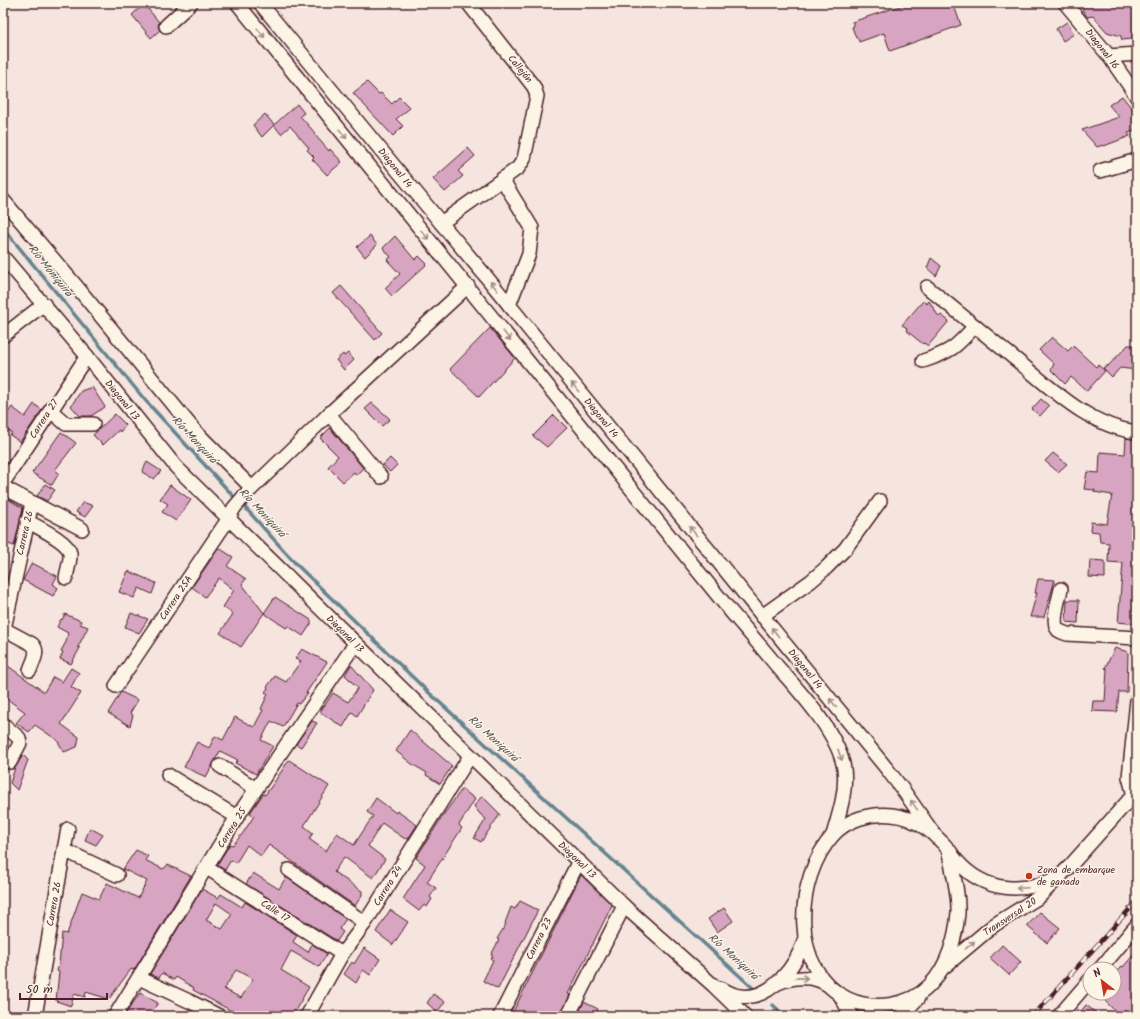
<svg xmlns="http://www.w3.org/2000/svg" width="1140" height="1019" font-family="Kalam,sans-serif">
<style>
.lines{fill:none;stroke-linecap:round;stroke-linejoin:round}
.stream{stroke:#668490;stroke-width:3.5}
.building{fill:#d7a5c1;stroke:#4a1f2b;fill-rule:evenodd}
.minor-casing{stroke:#4a1f2b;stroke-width:16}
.minor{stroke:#fcf5e5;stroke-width:13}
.rail-casing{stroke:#4a1f2b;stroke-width:4.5}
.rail{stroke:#fcf5e5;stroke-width:3;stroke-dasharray:9;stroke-linecap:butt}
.oneway{stroke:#a38a88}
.poi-dot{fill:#c8321e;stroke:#fcf5e5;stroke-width:1.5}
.labels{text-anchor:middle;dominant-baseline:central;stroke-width:3;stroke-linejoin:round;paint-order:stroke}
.street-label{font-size:10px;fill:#4a1f2b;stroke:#fcf5e5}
.poi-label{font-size:10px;fill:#4a1f2b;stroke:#fcf5e5;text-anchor:start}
.water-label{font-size:11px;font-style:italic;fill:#58525e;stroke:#fcf5e5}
</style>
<rect width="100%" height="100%" fill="#f5e5de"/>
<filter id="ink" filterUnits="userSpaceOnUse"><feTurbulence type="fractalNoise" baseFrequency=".025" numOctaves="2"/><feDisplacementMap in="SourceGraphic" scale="8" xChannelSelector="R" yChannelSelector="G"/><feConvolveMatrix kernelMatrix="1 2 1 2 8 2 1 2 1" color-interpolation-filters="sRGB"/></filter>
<g filter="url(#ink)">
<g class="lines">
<g class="stream">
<polyline points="3,228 145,400 237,500"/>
<polyline points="242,504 297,565 426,690 754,989"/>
<polyline points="773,1005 785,1016"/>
</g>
</g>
<g class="building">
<polygon points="909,3 953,3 961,25 890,51 884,33 859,42 858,38 856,38 852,27 854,26 852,22"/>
<polygon points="1090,3 1137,3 1137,35 1132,35 1132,39 1122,40 1121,36 1107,32 1093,16 1087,17 1081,7"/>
<polygon points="144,4 159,22 158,27 160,30 151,38 132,15"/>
<polygon points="1067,22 1074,34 1063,41 1056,29"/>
<polygon points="367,82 379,94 381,93 392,104 399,97 410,108 396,119 403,126 393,136 353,93"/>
<polygon points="1122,96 1137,115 1137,130 1128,133 1130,136 1104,146 1103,145 1097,147 1082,130 1119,117 1109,105"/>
<polygon points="297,104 304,113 300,116 315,133 314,134 329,151 330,149 342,162 327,175 312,159 314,157 307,150 309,148 290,126 281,134 274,125"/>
<polygon points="265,114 274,125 262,137 253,125"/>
<polygon points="468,148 475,156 458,171 463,176 445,192 433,179"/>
<polygon points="370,236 377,245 365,257 357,247"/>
<polygon points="395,236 415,260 419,256 427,264 392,296 385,288 400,274 387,260 391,257 383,248"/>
<polygon points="931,258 941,266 936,276 927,268"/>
<polygon points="341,286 382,333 375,340 333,293"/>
<polygon points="923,301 927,304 929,301 939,317 941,315 949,321 928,346 924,343 923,344 913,336 906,330 907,328 902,325"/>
<polygon points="490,328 515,358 479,397 450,369"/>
<polygon points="1052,337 1068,351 1073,346 1096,367 1098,365 1105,371 1087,391 1071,377 1065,384 1051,370 1054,364 1039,350"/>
<polygon points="1128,345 1137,345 1137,370 1120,368 1112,377 1103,368 1109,365"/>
<polygon points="348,353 354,360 344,370 336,360 343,354 344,356"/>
<polygon points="92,387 105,407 91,416 80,416 71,406 81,391"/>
<polygon points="1041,399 1049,406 1040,416 1032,409"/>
<polygon points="372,403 390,419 382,426 365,409"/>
<polygon points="34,404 42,410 20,442 10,435 12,433 3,427 3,419 12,407 25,417"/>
<polygon points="115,414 126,425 120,432 119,430 103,445 93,435"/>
<polygon points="554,415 567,428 547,447 533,436"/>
<polygon points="330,428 363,468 356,475 354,472 343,482 328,467 338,456 320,438"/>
<polygon points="61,432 76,443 55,470 59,473 52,485 32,473"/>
<polygon points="1126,438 1137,440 1137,473 1133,488 1137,489 1137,624 1118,622 1123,563 1108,562 1109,543 1100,542 1099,532 1090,531 1091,522 1107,524 1112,495 1094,492 1095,490 1084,489 1087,472 1099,473 1100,452 1125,454"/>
<polygon points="1053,453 1067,464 1058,472 1045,461"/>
<polygon points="390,458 397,465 390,472 383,465"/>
<polygon points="147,462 161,471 154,479 142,472"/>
<polygon points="45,484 55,490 47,501 37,496"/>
<polygon points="170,485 191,500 176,521 162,512 168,504 160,499"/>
<polygon points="6,498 23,508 14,546 3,542 5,529 3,528 3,504"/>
<polygon points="83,502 93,506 85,517 76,512"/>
<polygon points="219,548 233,557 227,566 246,579 242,584 264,613 275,597 311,620 311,624 303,636 288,626 286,628 264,613 241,647 220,633 233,614 223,607 234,590 219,578 205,597 192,587"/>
<polygon points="1090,560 1105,561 1105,578 1089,577"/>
<polygon points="32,563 57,576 53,584 58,588 53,596 23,580"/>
<polygon points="128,571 156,583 152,594 139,588 134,598 119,592"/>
<polygon points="1038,579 1055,580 1044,617 1030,617 1037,593 1035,593"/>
<polygon points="1067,600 1079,600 1078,623 1066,622"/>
<polygon points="131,613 148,619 139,633 125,627"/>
<polygon points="65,614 81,621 80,624 88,627 78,647 80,648 71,664 60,659 63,652 61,651 66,642 68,633 57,627 61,619 62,620"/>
<polygon points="1115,648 1128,652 1127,692 1119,692 1117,712 1092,711 1093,701 1105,701 1107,669 1105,668"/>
<polygon points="302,649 327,662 306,693 308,693 299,704 297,703 283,727 271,721 261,740 273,746 256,774 235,763 238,760 220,751 206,777 184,767 197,742 209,748 215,736 223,740 235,717 254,727 263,710 261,709 268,694 265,692 268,688 267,687 275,676 286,682 301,661 295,659"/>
<polygon points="351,665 373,690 357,716 352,712 343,727 320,712 333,693 348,702 358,688 345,675"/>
<polygon points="8,666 44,692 53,677 62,682 71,668 79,673 71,687 81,693 61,724 79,737 77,747 64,752 57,740 35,725 29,732 16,723 25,712 3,696 3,673"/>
<polygon points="121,692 138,700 130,713 133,715 130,726 108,713"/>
<polygon points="312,721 317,723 301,747 296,744"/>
<polygon points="410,730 452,766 440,784 426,775 427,773 412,764 396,751"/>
<polygon points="23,755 28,760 17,790 10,783 15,768"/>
<polygon points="289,760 329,786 304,826 313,833 309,839 326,851 337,833 354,845 373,816 367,812 376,798 396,813 397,811 417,825 408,839 406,838 405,839 382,823 368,846 385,859 373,878 344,857 334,872 362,891 362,895 355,906 269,845 261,856 247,845 236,863 231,860 225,870 217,865 230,844 233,845 243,833 254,816 250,813 263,794 265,795 273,784"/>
<polygon points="462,789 475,799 459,825 462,828 427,882 436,888 430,897 432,899 427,907 424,905 419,911 403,899 425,865 416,858 444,814"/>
<polygon points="482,796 500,814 481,842 474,838 486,819 480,814 474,806"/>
<polygon points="90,828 103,835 96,845 85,840"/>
<polygon points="136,850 148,856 145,860 163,869 168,865 191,876 134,970 131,969 109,999 86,992 85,997 74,994 71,1006 56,1001 59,972 57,971 59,965 62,933 67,934 82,892 99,899 107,883 138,898 147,881 123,869"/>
<polygon points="253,873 279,889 286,877 346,919 339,929 343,932 337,941 246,884"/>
<polygon points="581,875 612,905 568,994 570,995 560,1016 511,1016"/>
<path d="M202 889 218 898 221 894 242 907 245 902 297 935 293 942 308 952 312 944 327 954 319 967 291 951 281 970 309 987 292 1016H241L193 990 194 988 176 977 174 980 162 973 159 978 150 974ZM216 903 232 914 222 929 206 920ZM236 970 253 979 241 998 224 989Z"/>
<polygon points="520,901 538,910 498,989 483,981 493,960 491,959 493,956 491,955 499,940 497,939 506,924 505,923 511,907 515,909"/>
<polygon points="724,908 733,921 717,932 708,919"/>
<polygon points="390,910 408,922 393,945 376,932"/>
<polygon points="1040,912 1060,928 1047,943 1027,926"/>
<polygon points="1002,945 1021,962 1009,975 990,958"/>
<polygon points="364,948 380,959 370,975 363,970 356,983 344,974 352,962 354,964"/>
<polygon points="1137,951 1137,1016 1120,1016 1097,993 1114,993 1114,974 1122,966 1123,967"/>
<polygon points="140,993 158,1003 149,1016 124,1016"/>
<polygon points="433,994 445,1002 437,1012 427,1003"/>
<polygon points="584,1002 598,1009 595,1016 577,1016"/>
<polygon points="1086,1005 1100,1016 1077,1016"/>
</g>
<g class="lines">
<g class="minor-casing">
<g id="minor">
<path d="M237 3 732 613C747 630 762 648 777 666 800 692 839 734 844 769 847 791 839 814 833 835"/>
<polyline points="260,3 441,223 484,274 887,769 903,790 936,837"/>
<polyline points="1065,3 1109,56 1137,97"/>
<polyline points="166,26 191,3"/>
<polyline points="1109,56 1137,54"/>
<polyline points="1100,171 1137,160"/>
<polyline points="502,179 532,228 529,254 509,305"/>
<polyline points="3,200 77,287 195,431 251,487"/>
<polyline points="441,223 518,168 524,159 537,96 534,87 468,3"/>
<polyline points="3,257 87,356 176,467 624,906 714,986 745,1016"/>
<path d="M927 287C956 311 985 334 1014 358 1050 387 1089 427 1137 432"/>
<polyline points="3,336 44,304"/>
<path d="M923 361C951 352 956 347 975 326"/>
<polyline points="50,410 66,424 93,424"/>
<polyline points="329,414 381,477"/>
<polyline points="3,483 87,356"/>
<polyline points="3,487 82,529"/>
<path d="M27 521C37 527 68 541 70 553 71 560 67 570 66 578"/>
<path d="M1061 589C1059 599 1051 622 1058 630 1061 632 1064 633 1067 634L1137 638"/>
<polyline points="762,616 811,581 826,568 845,549 880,501"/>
<path d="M4 629 32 644C40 651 33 661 30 670"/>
<polyline points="3,633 32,503"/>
<polyline points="116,686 229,518 234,508 245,495 329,414 468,286"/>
<polyline points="3,724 19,738 20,743 10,762"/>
<polyline points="220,766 256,789"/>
<polyline points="168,775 237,817"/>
<polyline points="1134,795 1129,777 1137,700"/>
<path d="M948 849C952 870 959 891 958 913 956 937 948 966 930 985 910 1006 874 1011 848 999 789 971 794 879 833 835 847 819 871 813 892 815 914 817 935 833 949 850 952 854 954 858 957 861 985 893 1023 894 1060 877"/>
<polyline points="64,850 68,829"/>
<polyline points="207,868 342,954"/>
<polyline points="289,870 365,923"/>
<polyline points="944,967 994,925 1039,897 1070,866 1137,791"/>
<polyline points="1100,969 1137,925"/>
<polyline points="139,978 191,1002 219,1016"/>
<path d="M778 983C792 977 813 975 826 984"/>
<path d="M720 988C726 991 732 995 740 996 771 1001 797 965 805 938"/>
<polyline points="840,995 852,1016"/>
<polyline points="35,1016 64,850 117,875"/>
<polyline points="115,1016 237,817 355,644"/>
<polyline points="307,1016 342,954 365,923 470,756"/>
<polyline points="500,1016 579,861"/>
<polyline points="568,1016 624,906"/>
<polyline points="901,1016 918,998"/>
<polyline points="1059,1016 1090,980"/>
</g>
</g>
<use href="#minor" class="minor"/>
<g class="rail-casing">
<polyline id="rail" points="1033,1016 1137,901"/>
</g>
<use href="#rail" class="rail"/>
</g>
<defs><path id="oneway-shaft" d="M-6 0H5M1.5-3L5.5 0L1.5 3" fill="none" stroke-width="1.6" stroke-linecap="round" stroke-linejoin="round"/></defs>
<g class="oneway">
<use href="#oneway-shaft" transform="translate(261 33) rotate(51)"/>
<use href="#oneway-shaft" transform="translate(343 134) rotate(51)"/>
<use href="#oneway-shaft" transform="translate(425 235) rotate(50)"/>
<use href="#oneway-shaft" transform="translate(494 286) rotate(-129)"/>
<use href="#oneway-shaft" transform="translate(507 336) rotate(51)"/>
<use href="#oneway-shaft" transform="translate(575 387) rotate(-129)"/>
<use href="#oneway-shaft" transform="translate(693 531) rotate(-129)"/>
<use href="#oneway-shaft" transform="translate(775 632) rotate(-129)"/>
<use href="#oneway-shaft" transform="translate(833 703) rotate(-129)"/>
<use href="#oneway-shaft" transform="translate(840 755) rotate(70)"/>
<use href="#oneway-shaft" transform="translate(914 805) rotate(-125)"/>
<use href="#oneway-shaft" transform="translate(1022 888) rotate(177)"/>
<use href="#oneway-shaft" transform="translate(970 945) rotate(-40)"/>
<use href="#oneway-shaft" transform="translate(802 978) rotate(1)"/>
</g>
</g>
<circle class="poi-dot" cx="1029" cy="876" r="4"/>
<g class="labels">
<g class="street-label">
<text transform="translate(1102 49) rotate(52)">Diagonal 16</text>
<text transform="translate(520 69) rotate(51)">Callejón</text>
<text transform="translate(395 168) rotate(51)">Diagonal 14</text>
<text transform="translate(122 400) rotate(51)">Diagonal 13</text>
<text transform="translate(601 418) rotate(51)">Diagonal 14</text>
<text transform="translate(44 419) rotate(-57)">Carrera 27</text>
<text transform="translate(25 533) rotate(-77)">Carrera 26</text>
<text transform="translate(176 598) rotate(-56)">Carrera 25A</text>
<text transform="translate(345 634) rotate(45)">Diagonal 13</text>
<text transform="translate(805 669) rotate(51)">Diagonal 14</text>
<text transform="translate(232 828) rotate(-58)">Carrera 25</text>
<text transform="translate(577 860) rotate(44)">Diagonal 13</text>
<text transform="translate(388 886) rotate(-58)">Carrera 24</text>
<text transform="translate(54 904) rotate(-80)">Carrera 26</text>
<text transform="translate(275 911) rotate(33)">Calle 17</text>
<text transform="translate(1010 917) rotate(-33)">Transversal 20</text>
<text transform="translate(539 939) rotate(-63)">Carrera 23</text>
</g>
<g class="poi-label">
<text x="1037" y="870">Zona de embarque<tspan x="1037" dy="12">de ganado</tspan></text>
</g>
<g class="water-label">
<text transform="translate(50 271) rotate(51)">Río Moniquirá</text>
<text transform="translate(194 440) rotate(47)">Río Monquirá</text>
<text transform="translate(262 513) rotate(47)">Río Moniquirá</text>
<text transform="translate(493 739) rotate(42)">Río Moniquirá</text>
<text transform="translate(733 957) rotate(42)">Río Moniquirá</text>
</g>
</g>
<rect width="1140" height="1019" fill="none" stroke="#fcf5e5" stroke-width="16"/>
<rect x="8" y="8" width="1124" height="1003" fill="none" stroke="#4a1f2b" stroke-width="1.5" filter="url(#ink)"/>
<g transform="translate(1102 981) rotate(329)"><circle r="19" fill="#fcf5e5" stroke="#b59f9b"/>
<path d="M0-3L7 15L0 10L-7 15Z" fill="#c8321e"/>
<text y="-6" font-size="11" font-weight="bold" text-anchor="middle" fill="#4a1f2b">N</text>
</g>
<path d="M20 993v6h87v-6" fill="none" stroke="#4a1f2b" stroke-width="2"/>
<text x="26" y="993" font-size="12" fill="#4a1f2b" stroke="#fcf5e5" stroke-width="3" paint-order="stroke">50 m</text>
</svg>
